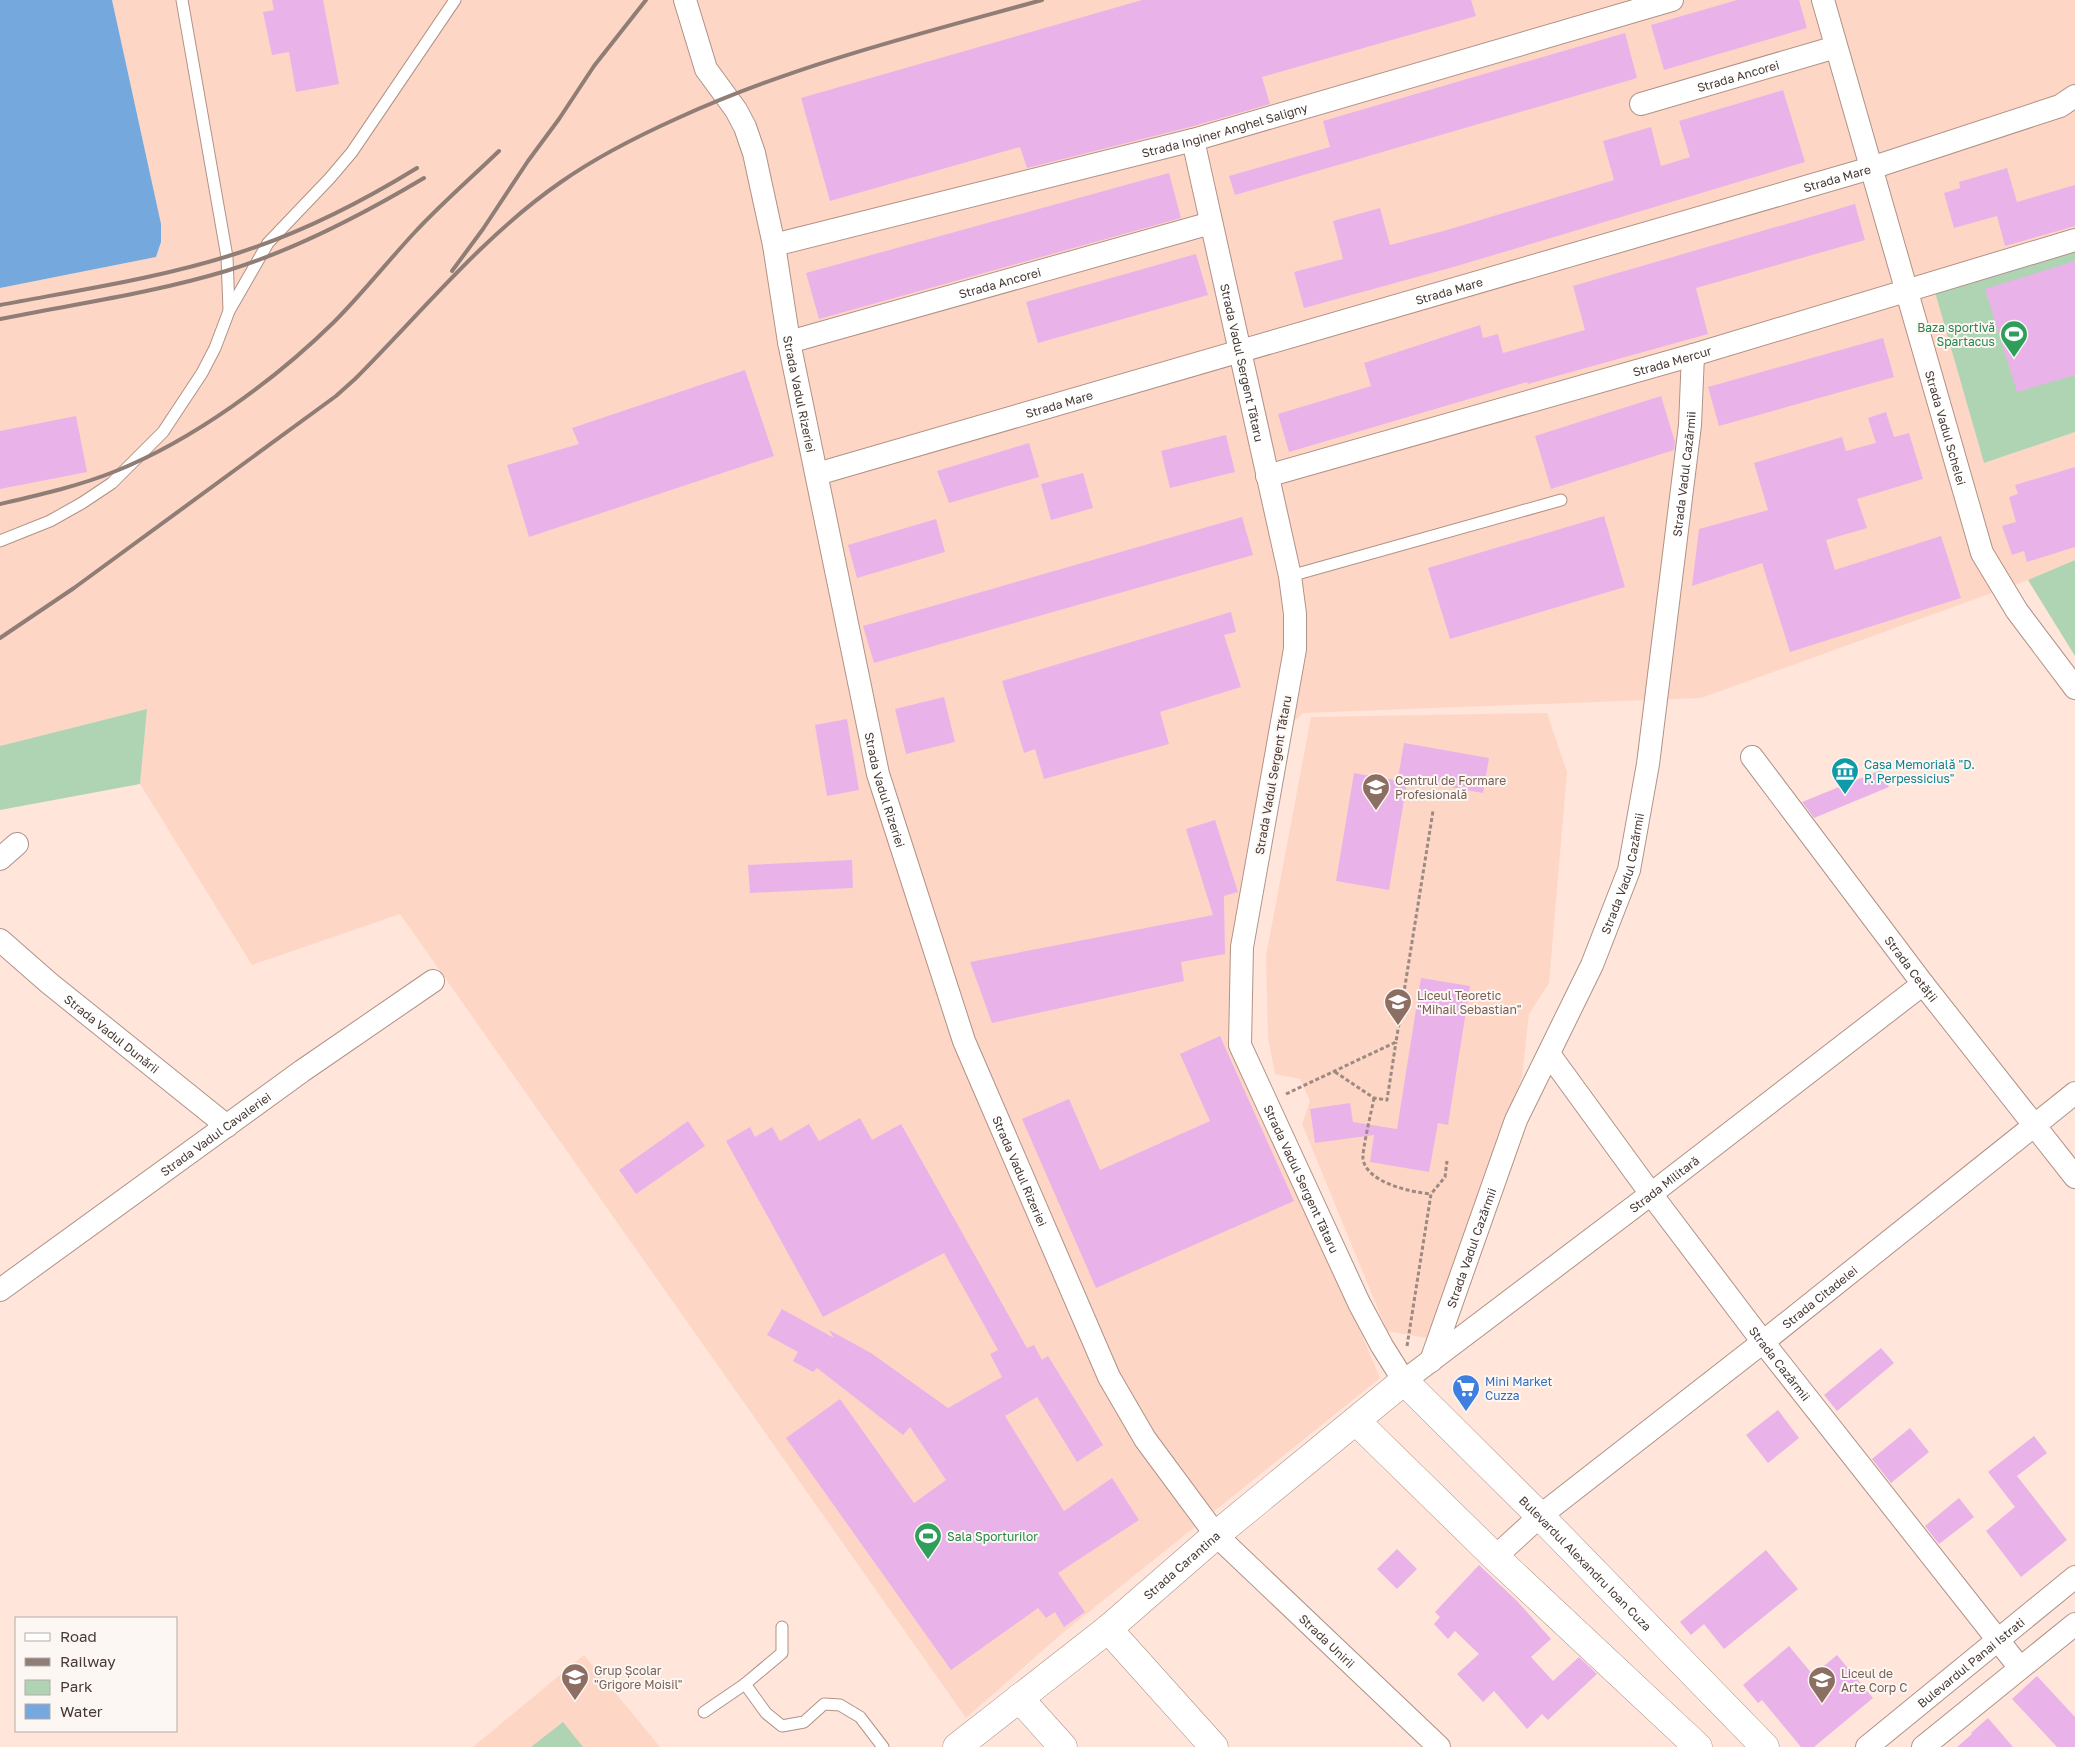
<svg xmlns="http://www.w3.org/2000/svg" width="2075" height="1747" font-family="'Golos Text',sans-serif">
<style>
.built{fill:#fed6c6}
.green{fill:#afd4b3}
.water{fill:#75a9dd}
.building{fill:#e9b3e9}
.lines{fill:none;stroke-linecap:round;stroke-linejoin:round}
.lane-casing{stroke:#b09286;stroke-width:13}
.street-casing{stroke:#b09286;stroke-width:24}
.secondary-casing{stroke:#b09286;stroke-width:29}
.path{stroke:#9d8a82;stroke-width:3;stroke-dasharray:4 2.5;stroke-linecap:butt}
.lane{stroke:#fff;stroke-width:11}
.street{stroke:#fff;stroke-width:22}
.secondary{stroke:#fff;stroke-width:28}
.rail{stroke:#8f7d76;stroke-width:4}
.labels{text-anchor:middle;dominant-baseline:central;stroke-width:4;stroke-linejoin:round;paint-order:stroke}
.street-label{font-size:12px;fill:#463934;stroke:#fdf7f4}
.leisure-label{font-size:12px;fill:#27864d;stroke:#fdf7f4;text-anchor:end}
.culture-label{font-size:12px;fill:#0d838f;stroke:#fdf7f4;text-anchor:start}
.education-label{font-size:12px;fill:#785e54;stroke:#fdf7f4;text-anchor:start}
.shop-label{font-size:12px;fill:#366cbe;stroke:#fdf7f4;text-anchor:start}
</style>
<rect width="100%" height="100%" fill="#ffe5da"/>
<g class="built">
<polygon points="112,0 2075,0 2075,242 1984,463 2075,432 2075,560 2028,580 1701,698 1303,713 1273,740 1241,1050 1380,1378 1059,1636 966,1718 400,914 252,965 140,784 147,709 0,746 0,288 156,257 161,242 161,224"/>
<polygon points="1547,713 1567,772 1549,983 1529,1014 1522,1077 1427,1338 1387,1331 1302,1124 1310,1101 1303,1086 1300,1079 1275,1074 1268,1038 1266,956 1311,717"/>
<polygon points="584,1655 660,1747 473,1747"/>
</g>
<g class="green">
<polygon points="2075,242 2075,432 1984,463 1933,285"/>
<polygon points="2075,560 2075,656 2028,580"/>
<polygon points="147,709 140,784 0,810 0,746"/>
<polygon points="563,1722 583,1747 531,1747"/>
</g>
<polygon class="water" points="0,0 112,0 161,224 161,242 156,257 0,288"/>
<g class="building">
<polygon points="272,0 323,0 339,84 296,92 289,52 272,55 263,12 274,10"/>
<polygon points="1142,0 1471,0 1476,16 1262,77 1270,104 1190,127 1027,168 1020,147 830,201 801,98"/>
<polygon points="1737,0 1799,0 1807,28 1664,70 1651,25"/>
<polygon points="1625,33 1637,78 1235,195 1229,176 1330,147 1323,121"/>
<polygon points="1783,90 1805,162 1457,266 1304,308 1294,272 1343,259 1333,221 1380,208 1390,245 1447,230 1614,180 1603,141 1651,127 1661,166 1690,157 1679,121"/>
<polygon points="2007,168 2017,202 2075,185 2075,226 2005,246 1997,216 1954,228 1944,193 1960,188 1959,182"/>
<polygon points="1169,173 1181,218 819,319 806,273"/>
<polygon points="1855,204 1865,240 1696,288 1708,334 1528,384 1527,382 1289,452 1278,414 1371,386 1364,363 1480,325 1483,338 1498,334 1503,353 1585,330 1573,286"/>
<polygon points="1196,254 1208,295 1038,343 1026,302"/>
<polygon points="2075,261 2075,375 2017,392 1985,289"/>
<polygon points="1883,338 1894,377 1719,426 1708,387"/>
<polygon points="745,370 774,456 529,537 507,465 579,444 572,428"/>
<polygon points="1661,396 1675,442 1674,450 1551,489 1535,436"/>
<polygon points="1886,412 1894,437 1909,433 1923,479 1857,499 1867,528 1826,540 1835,570 1941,536 1961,598 1790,652 1762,563 1692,586 1699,529 1768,510 1754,463 1842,437 1846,451 1876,443 1868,418"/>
<polygon points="76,416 87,472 0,489 0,431"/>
<polygon points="1226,435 1235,472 1170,488 1161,451"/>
<polygon points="1029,443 1039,477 949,503 937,471"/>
<polygon points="2075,467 2075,547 2027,562 2024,551 2012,555 2002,526 2016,522 2009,497 2018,494 2015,485"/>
<polygon points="1083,473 1093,508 1051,520 1041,484"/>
<polygon points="1604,516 1625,587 1450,639 1428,568"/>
<polygon points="1242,517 1253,555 874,663 863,626"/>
<polygon points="936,519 945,552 857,578 848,545"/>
<polygon points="1231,612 1236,632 1224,635 1241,687 1160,712 1169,744 1044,779 1035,749 1024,753 1002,681"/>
<polygon points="944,697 955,742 906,754 895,709"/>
<polygon points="847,719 859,790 827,796 815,725"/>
<polygon points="1404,743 1489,758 1483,793 1398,778"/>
<polygon points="1881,770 1889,787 1814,818 1802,802"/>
<polygon points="1354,773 1407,782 1389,890 1336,881"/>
<polygon points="1215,820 1238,892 1224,896 1225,954 1181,962 1184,981 992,1023 970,962 1213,915 1186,829"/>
<polygon points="852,860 853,888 750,893 748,865"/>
<polygon points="1421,978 1470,986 1448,1125 1438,1123 1429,1172 1370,1162 1374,1135 1315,1143 1310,1109 1350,1103 1353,1122 1397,1129"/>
<polygon points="1220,1036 1294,1201 1096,1288 1022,1119 1069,1099 1100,1170 1210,1121 1180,1054"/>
<polygon points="860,1118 872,1140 901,1124 1027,1348 1034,1345 1042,1360 1048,1356 1103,1445 1077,1462 1037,1397 1005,1416 1064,1511 1112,1478 1139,1520 1058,1573 1085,1612 1064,1627 1055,1612 1046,1618 1038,1608 951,1670 786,1438 840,1399 914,1503 946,1480 910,1427 903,1435 817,1368 813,1372 793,1361 798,1352 767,1335 782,1309 834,1338 829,1330 871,1353 948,1408 1002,1377 990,1354 998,1350 944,1253 823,1317 726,1141 750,1127 755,1137 772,1127 780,1141 809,1124 819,1141"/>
<polygon points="688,1121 705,1146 636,1194 619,1170"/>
<polygon points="1881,1348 1894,1363 1837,1411 1824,1395"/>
<polygon points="1778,1410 1799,1438 1768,1463 1746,1435"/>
<polygon points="1910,1428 1929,1452 1891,1483 1872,1459"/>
<polygon points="2034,1436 2047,1453 2017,1476 2067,1540 2021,1577 1986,1531 2015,1507 1988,1472"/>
<polygon points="1959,1498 1974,1517 1939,1544 1925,1526"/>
<polygon points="1397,1549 1417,1569 1397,1589 1377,1569"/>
<polygon points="1766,1550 1798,1589 1724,1649 1704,1624 1691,1635 1680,1622"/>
<polygon points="1479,1565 1517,1601 1551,1639 1531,1657 1553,1681 1579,1657 1597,1674 1548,1720 1542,1714 1527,1729 1494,1691 1483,1702 1457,1674 1479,1654 1455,1631 1448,1639 1434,1624 1440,1617 1435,1612"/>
<polygon points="1789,1646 1813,1675 1837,1655 1873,1698 1814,1747 1801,1747 1762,1700 1758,1703 1743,1685"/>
<polygon points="2037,1676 2075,1717 2075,1747 2057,1747 2012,1699"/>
<polygon points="1988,1718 2013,1747 1957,1747 1972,1734 1971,1733"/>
</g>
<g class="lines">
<g class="lane-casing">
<g id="lane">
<polyline points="182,0 227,257 229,310"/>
<polyline points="0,541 50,521 82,503 112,483 163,432 202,373 215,348 229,311 268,243 330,178 352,152 455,0"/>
<polyline points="1290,576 1561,500"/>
<polyline points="782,1627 782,1653 745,1684 766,1713 782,1726 804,1722 824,1704 840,1705 860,1717 883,1747"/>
<polyline points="704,1712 745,1684"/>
</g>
</g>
<g class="street-casing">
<g id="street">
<path id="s1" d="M685 0 706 69 736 110 745 127 754 153 774 245 789 342 878 774 964 1041 1109 1377 1145 1439 1216 1535 1439 1747"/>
<path id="s2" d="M1823 0 1982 553 2017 611 2075 688"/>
<path id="s3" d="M1641 104 1836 47"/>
<path id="s4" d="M1193 140 1290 576 1295 614V649L1242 947 1240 1045 1359 1303 1382 1346 1404 1381 1651 1194 1923 984"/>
<path id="s5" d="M774 245 1193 140 1672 0"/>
<path id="s6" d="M789 342 1211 223"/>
<path id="s7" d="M817 474 1871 168 2060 106 2075 96"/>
<path id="s8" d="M1267 476 1693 355 2075 240"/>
<path id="s9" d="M1752 757 1923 984 2075 1177"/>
<polyline points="0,859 17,844"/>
<path id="s10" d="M0 940 49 983 227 1126"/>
<path id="s11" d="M1549 1054 1651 1194 1763 1342 2020 1668"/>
<path id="s12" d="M0 1290 302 1071 433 981"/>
<path id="s13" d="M1431 1361 1516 1120 1592 965 1629 870 1648 764 1690 425 1693 355"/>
<path id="s14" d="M1495 1557 1540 1516 1763 1342 2075 1093"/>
<path id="s15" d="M1867 1747 2075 1577"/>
<polyline points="1923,1747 2075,1624"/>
</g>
</g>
<g class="secondary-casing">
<g id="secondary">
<polyline points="1356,1421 1495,1557 1698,1747"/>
<polyline points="1108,1629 1214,1747"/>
<polyline points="1019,1698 1063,1747"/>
<path id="s16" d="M957 1747 1108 1629 1216 1535 1404 1381 1540 1516 1765 1747"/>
</g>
</g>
<g class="path">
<polyline points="1335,1072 1374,1098 1387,1100 1396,1042"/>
<polyline points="1286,1094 1396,1042 1433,811"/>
<path d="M1374 1098C1372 1109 1362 1150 1363 1159 1367 1183 1411 1192 1431 1194"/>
<polyline points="1407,1346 1431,1194 1445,1177 1447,1161"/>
</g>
<use href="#lane" class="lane"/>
<use href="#street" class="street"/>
<use href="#secondary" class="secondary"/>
<g class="rail">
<polyline points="452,271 483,229 528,161 559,119 594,66 646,0"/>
<path d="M0 305C79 290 161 278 238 253 301 233 360 203 417 168"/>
<path d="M0 319C75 304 153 293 226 271 295 250 362 215 424 178"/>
<path d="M0 504C39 495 79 486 116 471 193 440 275 380 334 322 362 294 387 262 415 232 441 204 471 178 499 151"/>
<path d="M0 638 74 588 336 396 355 379C422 312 483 236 561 182 598 156 638 136 678 118 794 65 919 34 1042 0"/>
</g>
</g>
<defs>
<g id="stadium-pin" transform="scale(1.4375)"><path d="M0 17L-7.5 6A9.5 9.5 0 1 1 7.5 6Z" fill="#2e9e5b" stroke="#fdf7f4"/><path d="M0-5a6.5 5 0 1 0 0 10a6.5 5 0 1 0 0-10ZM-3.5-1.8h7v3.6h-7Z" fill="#fff"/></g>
<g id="museum-pin" transform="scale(1.4375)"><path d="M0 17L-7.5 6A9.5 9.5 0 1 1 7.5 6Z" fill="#0f9aa8" stroke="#fdf7f4"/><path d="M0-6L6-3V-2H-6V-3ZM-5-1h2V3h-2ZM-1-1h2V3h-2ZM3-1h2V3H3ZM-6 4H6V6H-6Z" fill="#fff"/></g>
<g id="university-pin" transform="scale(1.4375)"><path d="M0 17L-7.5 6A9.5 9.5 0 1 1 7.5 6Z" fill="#8d6e63" stroke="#fdf7f4"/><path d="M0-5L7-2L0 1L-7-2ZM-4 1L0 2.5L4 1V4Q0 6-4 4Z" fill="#fff"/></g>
<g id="supermarket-pin" transform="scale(1.4375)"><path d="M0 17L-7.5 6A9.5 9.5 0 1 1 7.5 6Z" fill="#3f7fe0" stroke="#fdf7f4"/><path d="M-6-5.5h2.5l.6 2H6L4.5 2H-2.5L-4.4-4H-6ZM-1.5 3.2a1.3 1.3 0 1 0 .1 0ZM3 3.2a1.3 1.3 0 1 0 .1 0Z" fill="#fff"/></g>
<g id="school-pin" transform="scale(1.4375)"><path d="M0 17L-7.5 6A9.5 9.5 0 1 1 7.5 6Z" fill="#8d6e63" stroke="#fdf7f4"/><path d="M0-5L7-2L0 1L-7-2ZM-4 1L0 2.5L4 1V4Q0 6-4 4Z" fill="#fff"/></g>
</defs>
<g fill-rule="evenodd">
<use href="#stadium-pin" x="2014" y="334"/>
<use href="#museum-pin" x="1845" y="771"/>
<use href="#university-pin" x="1376" y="787"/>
<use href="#university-pin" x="1398" y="1002"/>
<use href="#supermarket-pin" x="1466" y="1388"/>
<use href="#stadium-pin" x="928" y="1536"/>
<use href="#university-pin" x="575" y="1677"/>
<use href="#school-pin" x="1822" y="1680"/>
</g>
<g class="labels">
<g class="street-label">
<text stroke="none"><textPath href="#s3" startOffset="101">Strada Ancorei</textPath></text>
<text stroke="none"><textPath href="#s5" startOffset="465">Strada Inginer Anghel Saligny</textPath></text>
<text stroke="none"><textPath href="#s7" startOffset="1062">Strada Mare</textPath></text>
<text stroke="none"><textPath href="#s6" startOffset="219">Strada Ancorei</textPath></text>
<text stroke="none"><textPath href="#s7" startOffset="658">Strada Mare</textPath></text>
<text stroke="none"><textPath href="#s8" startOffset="421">Strada Mercur</textPath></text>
<text stroke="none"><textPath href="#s4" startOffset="228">Strada Vadul Sergent Tătaru</textPath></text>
<text stroke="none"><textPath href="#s1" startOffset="415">Strada Vadul Rizeriei</textPath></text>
<text stroke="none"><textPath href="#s7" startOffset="252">Strada Mare</textPath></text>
<text stroke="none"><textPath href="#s2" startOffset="445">Strada Vadul Schelei</textPath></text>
<text stroke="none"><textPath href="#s13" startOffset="930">Strada Vadul Cazărmii</textPath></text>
<text transform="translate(1273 775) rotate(-80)">Strada Vadul Sergent Tătaru</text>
<text stroke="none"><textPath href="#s1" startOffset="820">Strada Vadul Rizeriei</textPath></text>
<text stroke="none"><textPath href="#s13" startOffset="525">Strada Vadul Cazărmii</textPath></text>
<text stroke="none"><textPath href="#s9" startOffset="265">Strada Cetății</textPath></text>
<text stroke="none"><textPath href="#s10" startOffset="146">Strada Vadul Dunării</textPath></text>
<text stroke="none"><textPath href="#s12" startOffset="266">Strada Vadul Cavaleriei</textPath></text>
<text stroke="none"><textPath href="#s1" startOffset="1225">Strada Vadul Rizeriei</textPath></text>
<text stroke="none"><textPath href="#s4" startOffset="1068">Strada Vadul Sergent Tătaru</textPath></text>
<text stroke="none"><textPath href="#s4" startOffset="1621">Strada Militară</textPath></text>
<text stroke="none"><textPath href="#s13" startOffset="120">Strada Vadul Cazărmii</textPath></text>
<text stroke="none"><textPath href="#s14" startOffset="416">Strada Citadelei</textPath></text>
<text stroke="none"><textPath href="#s11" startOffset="386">Strada Cazărmii</textPath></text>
<text stroke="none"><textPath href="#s16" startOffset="835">Bulevardul Alexandru Ioan Cuza</textPath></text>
<text stroke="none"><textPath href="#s16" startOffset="289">Strada Carantina</textPath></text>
<text stroke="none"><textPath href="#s1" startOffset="1794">Strada Unirii</textPath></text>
<text stroke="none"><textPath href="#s15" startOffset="134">Bulevardul Panai Istrati</textPath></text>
</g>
<g class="leisure-label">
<text x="1995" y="327">Baza sportivă<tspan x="1995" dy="14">Spartacus</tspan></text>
<text x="947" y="1536" text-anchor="start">Sala Sporturilor</text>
</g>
<g class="culture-label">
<text x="1864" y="764">Casa Memorială "D.<tspan x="1864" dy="14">P. Perpessicius"</tspan></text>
</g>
<g class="education-label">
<text x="1395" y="780">Centrul de Formare<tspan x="1395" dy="14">Profesională</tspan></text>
<text x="1417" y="995">Liceul Teoretic<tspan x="1417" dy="14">"Mihail Sebastian"</tspan></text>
<text x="594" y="1670">Grup Școlar<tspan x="594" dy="14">"Grigore Moisil"</tspan></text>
<text x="1841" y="1673">Liceul de<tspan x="1841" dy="14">Arte Corp C</tspan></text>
</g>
<g class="shop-label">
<text x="1485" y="1381">Mini Market<tspan x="1485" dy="14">Cuzza</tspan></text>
</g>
</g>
<rect x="15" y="1617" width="162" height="115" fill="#fdf7f4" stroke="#b4aba7"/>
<rect x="25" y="1633" width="25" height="8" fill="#ffffff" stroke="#b4aba7"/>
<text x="60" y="1642" font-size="15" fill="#463934">Road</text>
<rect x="25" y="1658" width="25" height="8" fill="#8f7d76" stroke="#b4aba7"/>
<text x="60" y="1667" font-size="15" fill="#463934">Railway</text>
<rect x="25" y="1680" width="25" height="15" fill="#afd4b3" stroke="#b4aba7"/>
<text x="60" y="1692" font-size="15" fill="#463934">Park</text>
<rect x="25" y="1704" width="25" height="15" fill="#75a9dd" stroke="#b4aba7"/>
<text x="60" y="1717" font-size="15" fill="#463934">Water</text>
</svg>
